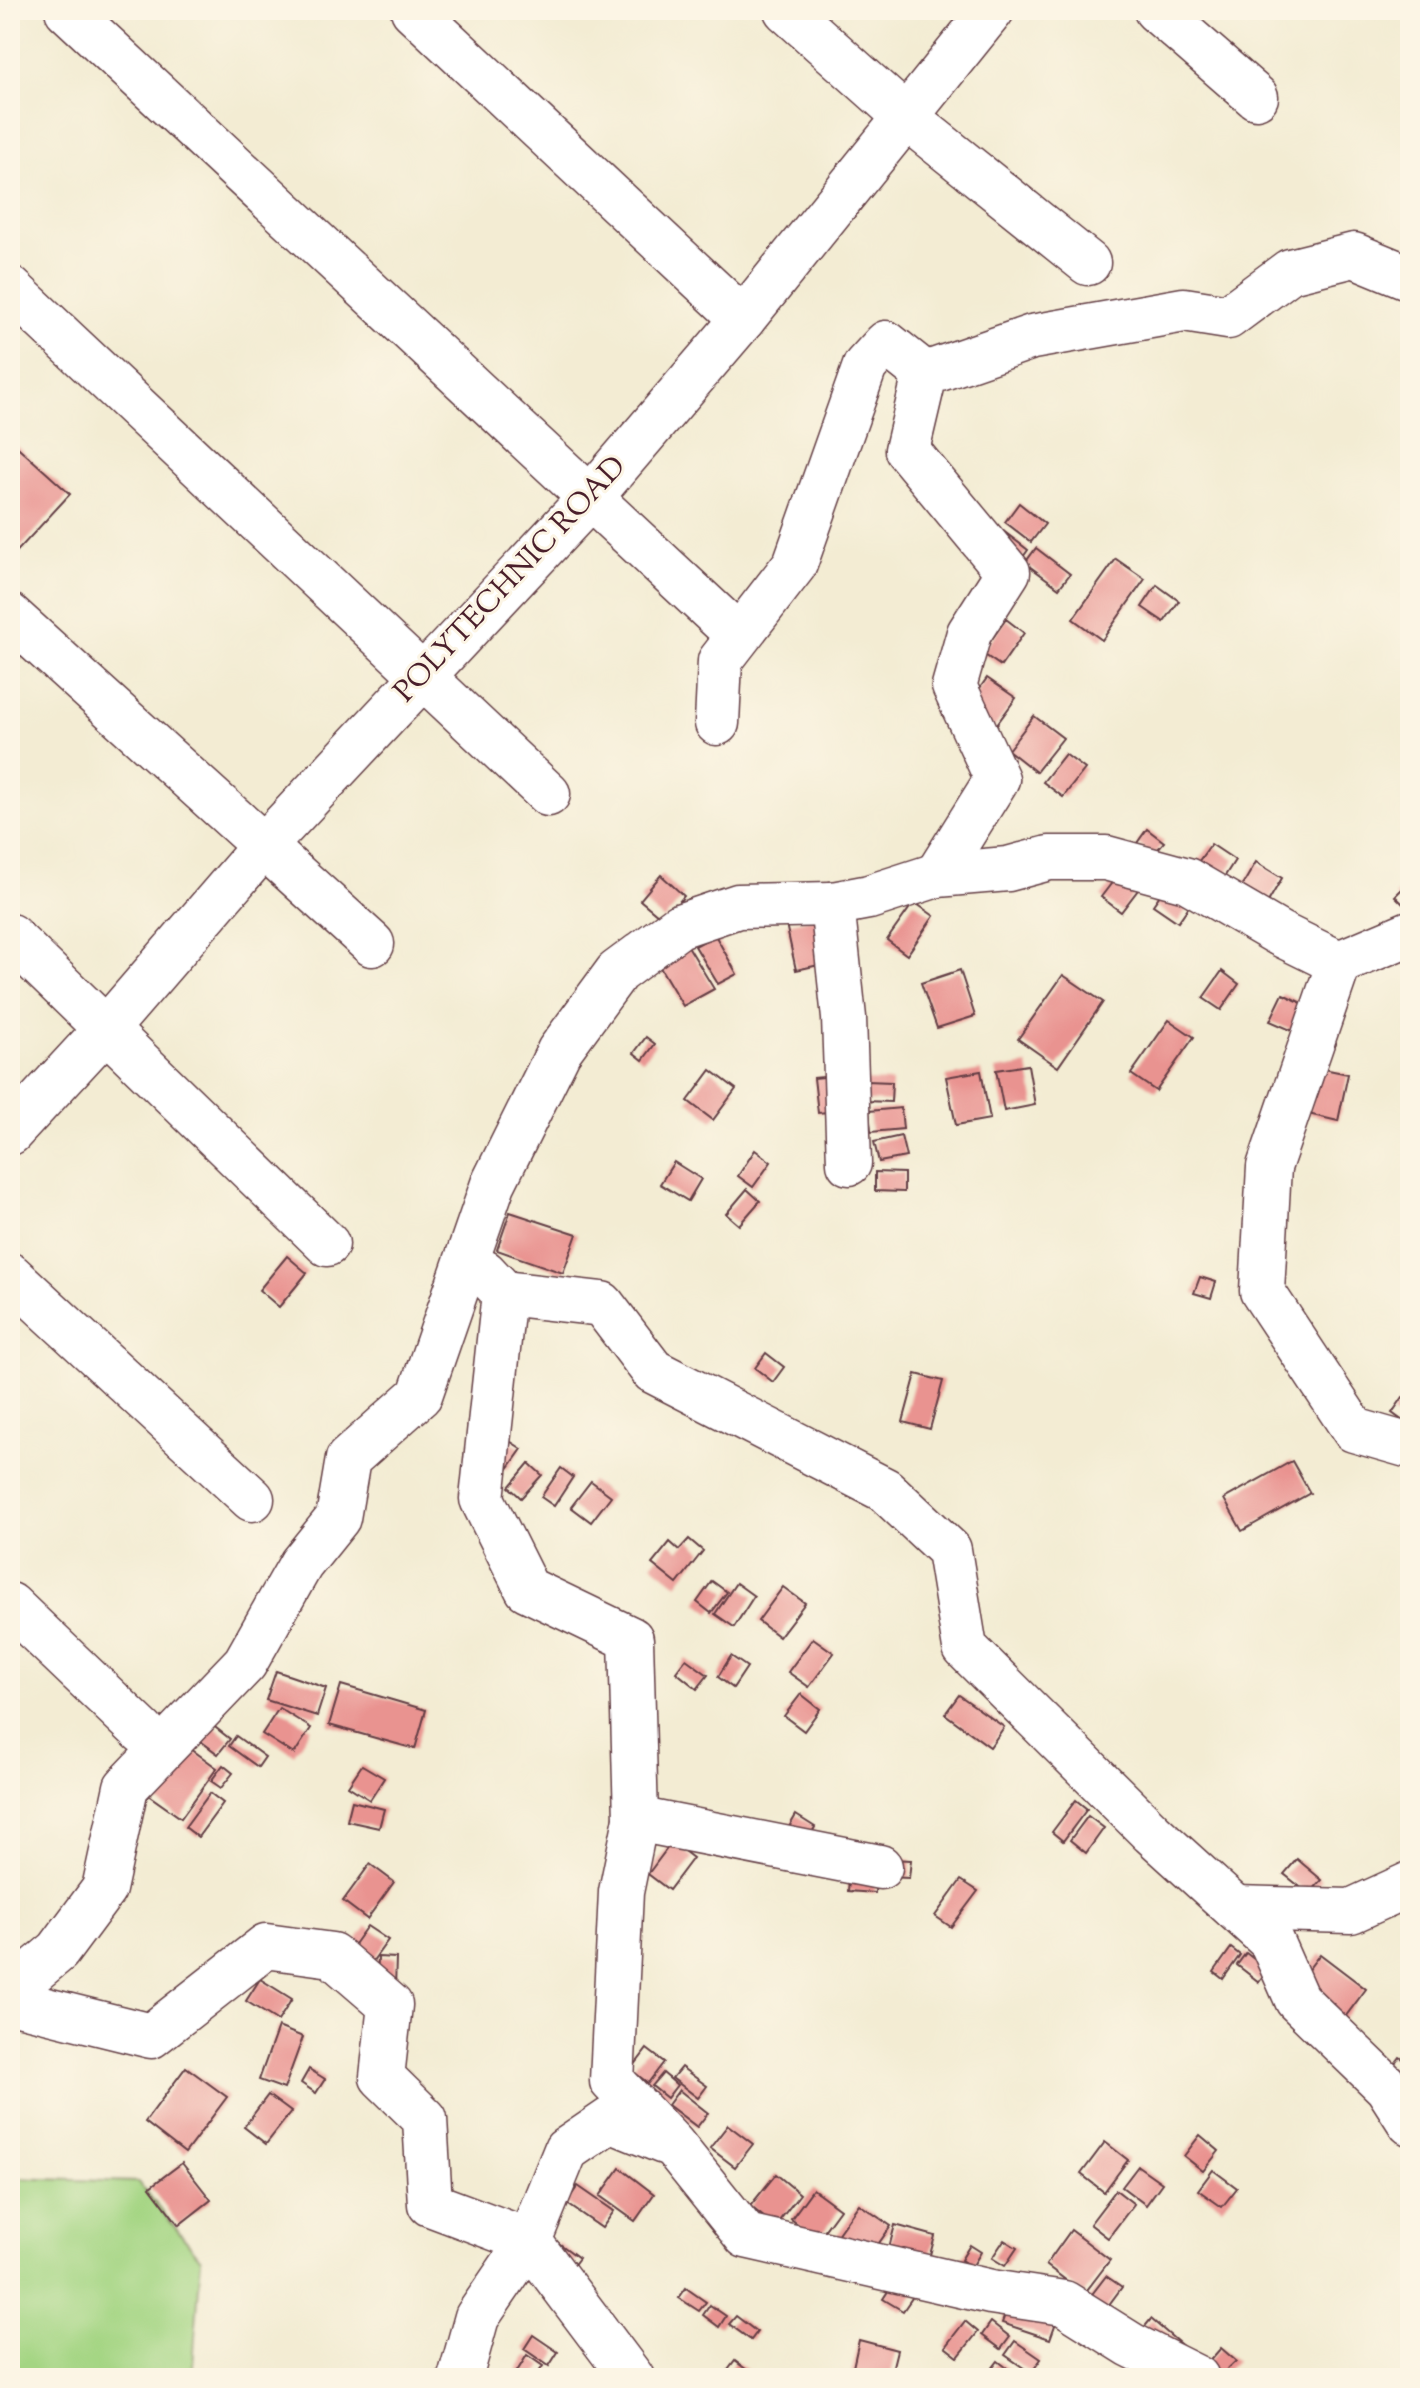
<svg xmlns="http://www.w3.org/2000/svg" width="1420" height="2388" font-family="'Sorts Mill Goudy',serif">
<style>
.green{fill:#a4d583;stroke:#777a57;stroke-width:2}
.building{fill:#e99390}
.lines{fill:none;stroke-linecap:round;stroke-linejoin:round}
.minor-casing{stroke:#633e44;stroke-width:47}
.minor{stroke:#fff;stroke-width:44}
.labels{text-anchor:middle;dominant-baseline:central;stroke-width:6;stroke-linejoin:round;paint-order:stroke}
.street-label{font-size:30px;fill:#4a1f2b;stroke:#fcf5e5}
</style>
<rect width="100%" height="100%" fill="#fcf5e5"/>
<filter id="ink" filterUnits="userSpaceOnUse"><feTurbulence type="fractalNoise" baseFrequency=".0125" numOctaves="2"/><feDisplacementMap in="SourceGraphic" scale="16" xChannelSelector="R" yChannelSelector="G"/><feConvolveMatrix kernelMatrix="1 2 1 2 8 2 1 2 1" color-interpolation-filters="sRGB"/></filter>
<filter id="wash" filterUnits="userSpaceOnUse"><feTurbulence type="fractalNoise" baseFrequency=".006" numOctaves="4" result="noise"/><feDisplacementMap in="SourceGraphic" scale="32" xChannelSelector="R" yChannelSelector="G"/><feGaussianBlur stdDeviation="1.8" result="paint"/><feColorMatrix in="noise" values="0 0 0 0 0 0 0 0 0 0 0 0 0 0 0 0 0 1.4 0 .05"/><feComposite in="paint" operator="in"/></filter>
<g filter="url(#wash)">
<rect width="100%" height="100%" fill="#f3ecd3"/>
<polygon class="green" points="10,2178 138,2182 201,2259 192,2378 10,2378"/>
<g id="blocks">
<g class="building">
<polygon points="10,440 70,494 10,559"/>
<polygon points="1019,503 1045,524 1031,542 1005,522"/>
<polygon points="1002,530 1028,550 1020,561 993,541"/>
<polygon points="1036,548 1070,574 1059,588 1025,563"/>
<polygon points="1116,559 1145,579 1102,640 1073,619"/>
<polygon points="1157,585 1179,601 1164,622 1142,607"/>
<polygon points="1006,619 1024,633 1001,666 982,653"/>
<polygon points="987,678 1016,698 994,728 966,708"/>
<polygon points="1034,716 1063,738 1036,772 1008,750"/>
<polygon points="1065,754 1085,769 1063,797 1043,782"/>
<polygon points="1147,829 1164,842 1153,855 1137,843"/>
<polygon points="1211,844 1235,860 1221,882 1196,865"/>
<polygon points="1256,862 1282,878 1268,902 1242,886"/>
<polygon points="1124,867 1144,882 1121,912 1101,897"/>
<polygon points="661,875 684,896 664,920 640,900"/>
<polygon points="1410,881 1410,911 1395,896"/>
<polygon points="1169,882 1194,899 1178,922 1153,905"/>
<polygon points="914,902 934,916 907,955 887,940"/>
<polygon points="818,917 828,963 796,970 786,924"/>
<polygon points="715,935 737,974 718,984 695,946"/>
<polygon points="688,946 714,989 683,1006 658,964"/>
<polygon points="960,970 975,1016 937,1028 921,983"/>
<polygon points="1222,971 1239,984 1221,1010 1203,998"/>
<polygon points="1063,975 1103,1002 1058,1067 1018,1039"/>
<polygon points="1283,994 1306,1005 1293,1031 1270,1021"/>
<polygon points="1169,1020 1194,1037 1156,1091 1131,1074"/>
<polygon points="646,1037 655,1044 643,1060 634,1053"/>
<polygon points="1028,1065 1035,1105 1004,1111 996,1070"/>
<polygon points="1319,1068 1348,1074 1338,1121 1308,1114"/>
<polygon points="711,1070 736,1089 713,1120 688,1101"/>
<polygon points="981,1071 990,1119 956,1125 946,1077"/>
<polygon points="834,1076 837,1111 818,1113 814,1078"/>
<polygon points="866,1081 892,1082 891,1102 865,1101"/>
<polygon points="901,1108 903,1129 871,1132 869,1111"/>
<polygon points="901,1136 906,1157 879,1162 874,1142"/>
<polygon points="755,1150 771,1162 753,1187 738,1176"/>
<polygon points="674,1162 701,1179 688,1201 660,1184"/>
<polygon points="875,1172 904,1173 904,1192 875,1191"/>
<polygon points="747,1189 760,1201 739,1225 726,1214"/>
<polygon points="510,1212 577,1234 563,1273 497,1250"/>
<polygon points="287,1256 307,1273 279,1307 259,1290"/>
<polygon points="1200,1277 1216,1282 1211,1298 1194,1293"/>
<polygon points="766,1353 784,1367 773,1382 755,1368"/>
<polygon points="916,1374 943,1381 930,1429 903,1422"/>
<polygon points="1403,1397 1410,1401 1410,1426 1392,1413"/>
<polygon points="502,1436 522,1449 507,1470 488,1457"/>
<polygon points="1292,1461 1310,1493 1242,1531 1224,1499"/>
<polygon points="529,1463 542,1475 521,1498 509,1487"/>
<polygon points="561,1468 573,1477 554,1506 541,1497"/>
<polygon points="591,1481 611,1496 591,1522 571,1507"/>
<polygon points="689,1539 703,1551 677,1584 652,1564 670,1542 679,1550"/>
<polygon points="712,1581 727,1592 711,1613 697,1602"/>
<polygon points="736,1583 754,1596 734,1627 715,1614"/>
<polygon points="783,1587 805,1603 779,1637 758,1621"/>
<polygon points="813,1638 834,1653 809,1687 788,1672"/>
<polygon points="731,1656 747,1667 733,1688 718,1677"/>
<polygon points="686,1659 708,1675 697,1689 676,1672"/>
<polygon points="276,1671 326,1688 317,1716 266,1700"/>
<polygon points="341,1685 426,1710 415,1749 329,1725"/>
<polygon points="801,1694 820,1709 804,1731 784,1716"/>
<polygon points="959,1695 1004,1727 990,1747 945,1714"/>
<polygon points="279,1708 311,1728 294,1754 262,1734"/>
<polygon points="202,1717 230,1739 218,1754 190,1733"/>
<polygon points="236,1736 265,1757 258,1767 229,1746"/>
<polygon points="180,1741 217,1768 181,1818 144,1792"/>
<polygon points="223,1765 233,1773 221,1788 211,1781"/>
<polygon points="362,1765 384,1778 370,1800 348,1786"/>
<polygon points="210,1793 223,1803 198,1837 185,1827"/>
<polygon points="1076,1800 1087,1809 1063,1841 1052,1832"/>
<polygon points="352,1801 384,1809 379,1828 347,1821"/>
<polygon points="796,1815 815,1827 802,1850 782,1839"/>
<polygon points="1088,1816 1104,1828 1086,1853 1070,1840"/>
<polygon points="672,1842 693,1858 669,1890 648,1874"/>
<polygon points="889,1859 911,1860 909,1878 887,1877"/>
<polygon points="1297,1859 1322,1880 1309,1894 1284,1874"/>
<polygon points="370,1864 394,1882 367,1919 343,1901"/>
<polygon points="850,1869 876,1871 875,1893 848,1891"/>
<polygon points="961,1880 978,1891 951,1927 935,1916"/>
<polygon points="367,1926 388,1940 367,1969 347,1954"/>
<polygon points="1231,1948 1240,1955 1223,1979 1214,1972"/>
<polygon points="1246,1953 1268,1970 1259,1982 1237,1965"/>
<polygon points="1320,1954 1366,1989 1342,2021 1295,1987"/>
<polygon points="378,1957 396,1958 395,1988 377,1987"/>
<polygon points="260,1979 292,1999 278,2021 246,2001"/>
<polygon points="278,2027 303,2037 284,2089 259,2080"/>
<polygon points="647,2049 664,2062 648,2083 631,2070"/>
<polygon points="1400,2057 1410,2064 1410,2076 1394,2065"/>
<polygon points="186,2067 227,2097 185,2153 145,2122"/>
<polygon points="681,2067 707,2086 698,2098 672,2078"/>
<polygon points="309,2069 325,2079 316,2093 301,2083"/>
<polygon points="663,2073 677,2085 667,2098 652,2086"/>
<polygon points="679,2090 708,2113 697,2127 668,2105"/>
<polygon points="268,2095 291,2112 266,2144 244,2127"/>
<polygon points="728,2125 753,2144 735,2167 710,2148"/>
<polygon points="1200,2135 1219,2151 1203,2171 1184,2156"/>
<polygon points="1105,2142 1128,2160 1104,2192 1081,2174"/>
<polygon points="182,2163 211,2200 179,2225 150,2187"/>
<polygon points="1138,2166 1162,2183 1146,2205 1122,2187"/>
<polygon points="620,2168 654,2194 635,2221 600,2196"/>
<polygon points="1213,2170 1237,2188 1222,2207 1198,2190"/>
<polygon points="776,2174 800,2194 775,2226 750,2206"/>
<polygon points="578,2186 614,2211 602,2228 566,2203"/>
<polygon points="813,2189 840,2209 818,2239 791,2219"/>
<polygon points="1116,2190 1134,2204 1108,2238 1090,2224"/>
<polygon points="859,2204 891,2226 869,2257 837,2235"/>
<polygon points="895,2225 935,2236 926,2270 886,2259"/>
<polygon points="1071,2230 1110,2260 1084,2294 1046,2265"/>
<polygon points="1004,2240 1017,2248 1005,2266 992,2258"/>
<polygon points="556,2241 579,2258 566,2275"/>
<polygon points="970,2245 981,2252 972,2267 961,2260"/>
<polygon points="1106,2276 1122,2287 1102,2314 1086,2302"/>
<polygon points="896,2279 916,2292 903,2311 883,2299"/>
<polygon points="686,2288 706,2302 699,2311 679,2298"/>
<polygon points="1011,2298 1059,2314 1050,2339 1002,2323"/>
<polygon points="710,2305 726,2316 719,2327 703,2315"/>
<polygon points="736,2316 757,2332 751,2340 729,2324"/>
<polygon points="1151,2319 1185,2348 1142,2330"/>
<polygon points="965,2321 978,2332 958,2357 945,2347"/>
<polygon points="991,2322 1010,2337 1001,2349 982,2335"/>
<polygon points="533,2335 558,2352 549,2366 524,2349"/>
<polygon points="859,2340 897,2350 890,2378 852,2372"/>
<polygon points="1015,2341 1041,2359 1031,2373 1005,2355"/>
<polygon points="1221,2348 1236,2361 1218,2378 1205,2366"/>
<polygon points="527,2355 543,2366 535,2378 513,2378"/>
<polygon points="735,2361 751,2373 747,2378 722,2378"/>
<polygon points="998,2361 1020,2378 985,2378"/>
</g>
</g>
</g>
<g filter="url(#ink)">
<use href="#blocks" fill-opacity="0" stroke="#633e44" stroke-width="2"/>
<g class="lines">
<g class="minor-casing">
<g id="minor">
<polyline points="67,10 729,627"/>
<polyline points="413,10 743,319"/>
<polyline points="786,10 907,118 1088,263"/>
<polyline points="1156,10 1256,97"/>
<polyline points="10,288 548,794"/>
<polyline points="10,616 372,944"/>
<polyline points="717,723 720,661 795,564 865,366 886,343 925,374"/>
<polyline points="937,875 997,779 954,686 969,633 1008,572 907,450 925,374 1032,337 1184,310 1228,317 1290,271 1354,255 1410,278"/>
<polyline points="10,936 327,1244"/>
<polyline points="1339,963 1410,933"/>
<polyline points="10,1133 107,1028 263,847 590,498 743,319 992,10"/>
<polyline points="849,1163 844,1018 832,904 869,897 937,875 1008,869 1049,858 1106,858 1187,880 1280,934 1339,963 1269,1167 1262,1291 1354,1430 1410,1446"/>
<polyline points="484,1272 504,1293 602,1304 653,1371 885,1490 949,1550 965,1648 1152,1833 1271,1941 1297,2000 1387,2087 1410,2123"/>
<polyline points="10,1275 252,1499"/>
<polyline points="504,1293 482,1499 527,1589 631,1639 636,1819 621,1892 612,2081 673,2145 746,2236 991,2292 1064,2303 1131,2345 1197,2378"/>
<polyline points="10,1605 143,1732"/>
<polyline points="636,1819 880,1867"/>
<polyline points="1235,1908 1351,1911 1410,1884"/>
<polyline points="10,1991 58,1951 104,1889 126,1787 245,1663 301,1564 338,1518 348,1459 420,1395 493,1184 559,1051 617,972 679,926 738,906 832,904"/>
<polyline points="10,2001 151,2036 266,1946 332,1955 390,2005 382,2077 425,2119 430,2204 529,2241 632,2378"/>
<polyline points="460,2378 477,2317 529,2241 566,2150 610,2120 664,2142"/>
</g>
</g>
<use href="#minor" class="minor"/>
</g>
</g>
<g class="labels">
<g class="street-label">
<text transform="translate(511 580) rotate(-47)">POLYTECHNIC ROAD</text>
</g>
</g>
<rect width="1420" height="2388" fill="none" stroke="#fcf5e5" stroke-width="40"/>
</svg>
